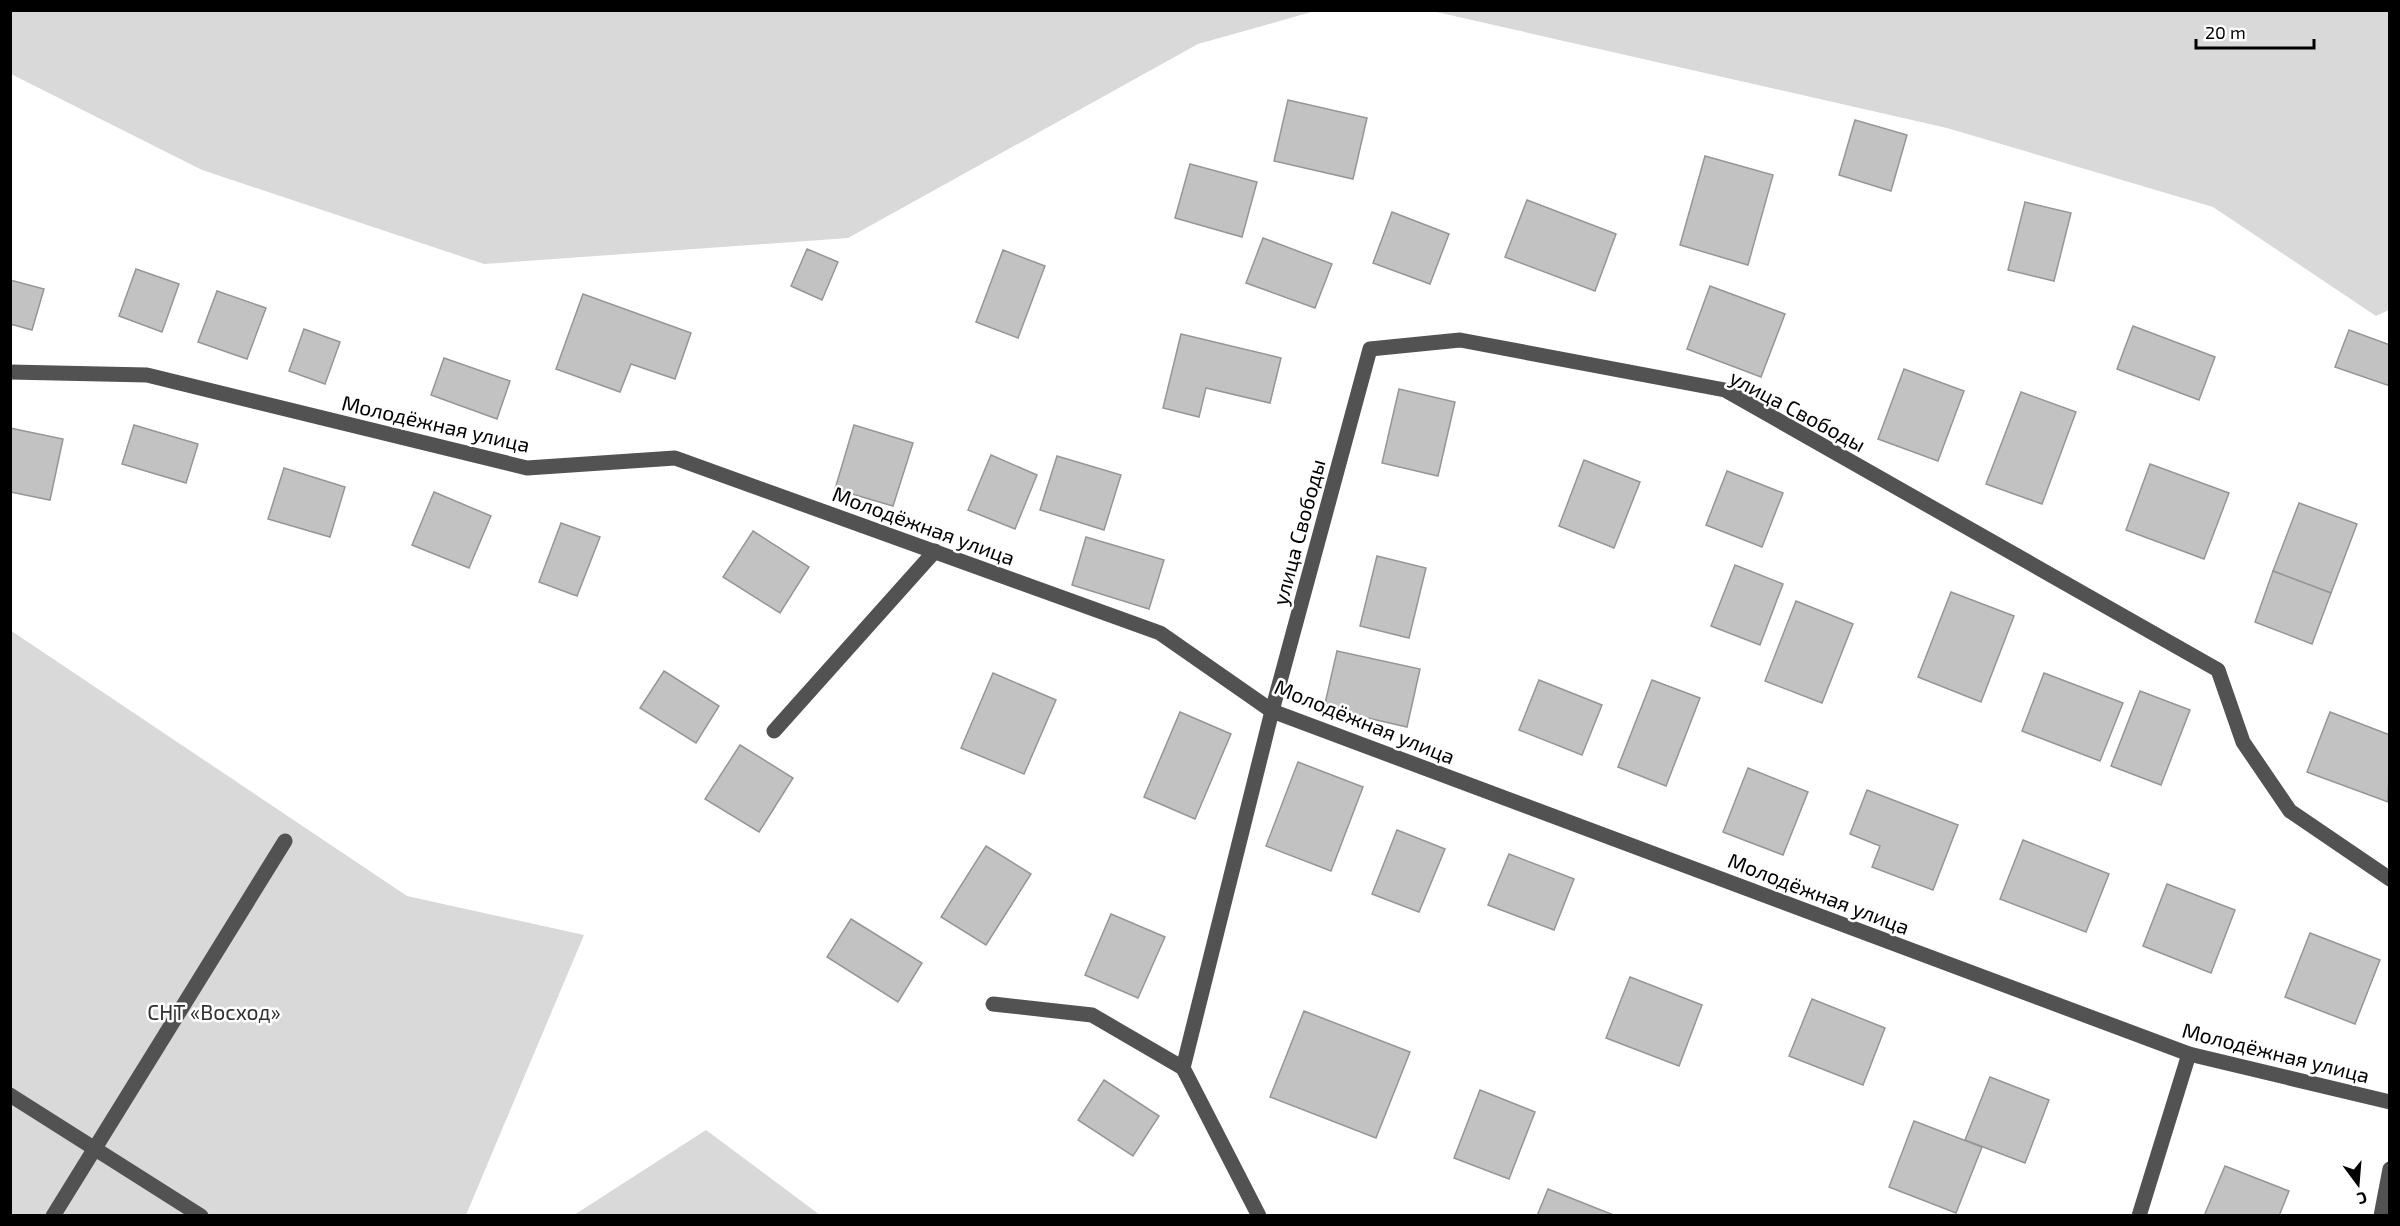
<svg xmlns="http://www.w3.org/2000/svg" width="2400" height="1226" font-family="'Exo 2',sans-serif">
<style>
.green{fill:#d9d9d9}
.building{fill:#c2c2c2;stroke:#969696;stroke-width:1.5}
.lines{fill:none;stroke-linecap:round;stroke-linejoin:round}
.minor{stroke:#525252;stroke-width:15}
.labels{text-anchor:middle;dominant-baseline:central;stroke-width:5;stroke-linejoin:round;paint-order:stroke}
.street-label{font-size:21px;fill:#000;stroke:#fff}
.park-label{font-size:21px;fill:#303030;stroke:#fff}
</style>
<rect width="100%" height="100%" fill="#fff"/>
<g class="green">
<polygon points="10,11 11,10 1315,11 1198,44 848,238 484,264 202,170 11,74"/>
<polygon points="1432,11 2389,11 2389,310 2376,316 2213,207 1947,128"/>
<polygon points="10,630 407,896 584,935 466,1215 11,1215"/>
<polygon points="706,1130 820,1215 574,1215"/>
</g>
<g class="building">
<polygon points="1288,100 1367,118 1353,179 1274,161"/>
<polygon points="1855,120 1907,135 1891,191 1839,175"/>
<polygon points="1705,156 1773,175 1748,265 1680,245"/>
<polygon points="1190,164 1257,182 1242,237 1175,218"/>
<polygon points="1527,200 1616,234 1595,291 1505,257"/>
<polygon points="2025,202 2071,213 2054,281 2008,270"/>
<polygon points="1392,212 1449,234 1430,284 1373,263"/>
<polygon points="1263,238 1332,264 1315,308 1246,283"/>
<polygon points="807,249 838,262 822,300 791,286"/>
<polygon points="1003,250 1045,266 1018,338 976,322"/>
<polygon points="136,269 179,284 162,332 119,316"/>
<polygon points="10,280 44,289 32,330 10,324"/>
<polygon points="1710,286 1785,314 1761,377 1687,349"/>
<polygon points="217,291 266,308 247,359 198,342"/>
<polygon points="583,294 691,333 675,379 631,364 620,392 556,369"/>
<polygon points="2133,326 2215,357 2199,400 2117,369"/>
<polygon points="304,329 340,342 325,384 289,371"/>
<polygon points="2349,330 2390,345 2390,386 2335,367"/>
<polygon points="1181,334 1281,358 1270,403 1206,388 1199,417 1163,408"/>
<polygon points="444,358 510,381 497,419 431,395"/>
<polygon points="1904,369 1964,391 1938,461 1878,439"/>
<polygon points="1399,389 1455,402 1438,476 1382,463"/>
<polygon points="2021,392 2076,412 2042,504 1986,484"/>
<polygon points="134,425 198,444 186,483 122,464"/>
<polygon points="854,425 913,443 893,506 835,489"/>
<polygon points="10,428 63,439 50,500 10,492"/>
<polygon points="991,455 1037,475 1015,529 968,510"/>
<polygon points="1057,456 1121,475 1104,530 1040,510"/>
<polygon points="1584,460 1640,482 1614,548 1559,526"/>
<polygon points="2150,464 2229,493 2204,559 2126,530"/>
<polygon points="284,468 345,487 330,537 268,519"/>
<polygon points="1727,471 1783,493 1762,547 1706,525"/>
<polygon points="434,492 491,516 469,568 412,545"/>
<polygon points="2299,503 2357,524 2331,593 2273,571"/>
<polygon points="561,523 600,537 577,596 539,582"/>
<polygon points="753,531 809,567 780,613 723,577"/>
<polygon points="1086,537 1164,560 1149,609 1072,585"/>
<polygon points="1377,556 1426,568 1409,638 1360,626"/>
<polygon points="1735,565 1783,584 1760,645 1711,626"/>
<polygon points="2273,571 2331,593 2312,644 2255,622"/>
<polygon points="1951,592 2014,616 1981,702 1918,677"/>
<polygon points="1796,601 1853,624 1822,703 1765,681"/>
<polygon points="1337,651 1420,669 1407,727 1324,708"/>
<polygon points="664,671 719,706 696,743 640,708"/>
<polygon points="993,673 1056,700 1024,774 961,748"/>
<polygon points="2044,673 2123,703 2100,761 2022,731"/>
<polygon points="1539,680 1602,705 1582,755 1519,730"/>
<polygon points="1652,680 1700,698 1666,786 1618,767"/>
<polygon points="2140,691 2190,710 2161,785 2111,766"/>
<polygon points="1180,712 1231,734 1195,819 1144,797"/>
<polygon points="2330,712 2390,735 2388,802 2307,772"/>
<polygon points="740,745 793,778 759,832 705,799"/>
<polygon points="1298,762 1363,787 1331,871 1266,846"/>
<polygon points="1748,768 1808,792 1783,855 1723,832"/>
<polygon points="1867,790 1958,825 1933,890 1872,867 1880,846 1850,834"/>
<polygon points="1397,830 1445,849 1419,912 1372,894"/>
<polygon points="2023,840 2109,874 2086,932 2000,899"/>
<polygon points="986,846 1031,874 986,945 941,917"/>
<polygon points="1509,854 1574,879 1554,930 1488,905"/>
<polygon points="2167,884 2235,910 2211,973 2143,946"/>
<polygon points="1111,914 1165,937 1138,998 1085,975"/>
<polygon points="851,919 922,963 898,1002 827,957"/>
<polygon points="2310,933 2380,960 2355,1024 2285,997"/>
<polygon points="1630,977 1702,1005 1679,1066 1606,1038"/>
<polygon points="1812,999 1885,1028 1863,1085 1789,1056"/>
<polygon points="1304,1011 1410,1052 1376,1138 1270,1097"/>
<polygon points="1990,1077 2049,1100 2025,1163 1965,1140"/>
<polygon points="1104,1080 1159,1116 1133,1156 1078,1120"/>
<polygon points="1480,1090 1535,1112 1509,1179 1454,1158"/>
<polygon points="1914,1121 1982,1147 1956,1213 1889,1187"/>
<polygon points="2225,1166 2289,1191 2279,1216 2204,1216"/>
<polygon points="1548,1189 1616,1216 1537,1216"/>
</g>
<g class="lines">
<g class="minor">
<polyline points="10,372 147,375 527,468 675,458 1160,633 1272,711 2189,1054 2390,1102"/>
<polyline points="774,731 935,551"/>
<polyline points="993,1004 1092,1015 1183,1068 1259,1216"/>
<polyline points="1183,1068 1272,711 1370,349 1460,340 1725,390 2218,670 2243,742 2290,811 2390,879"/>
<polyline points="10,1095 201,1216"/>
<polyline points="53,1216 285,841"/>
<polyline points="2139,1216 2189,1054"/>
<polyline points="2381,1216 2390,1169"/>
</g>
</g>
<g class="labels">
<g class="street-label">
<text transform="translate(1798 410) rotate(28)">улица Свободы</text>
<text transform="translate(436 423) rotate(13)">Молодёжная улица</text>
<text transform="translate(924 525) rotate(20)">Молодёжная улица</text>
<text transform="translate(1298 532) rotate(-75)">улица Свободы</text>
<text transform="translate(1365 721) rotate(22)">Молодёжная улица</text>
<text transform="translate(1819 893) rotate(21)">Молодёжная улица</text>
<text transform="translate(2276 1052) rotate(14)">Молодёжная улица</text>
</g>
<g class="park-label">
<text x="214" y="1011">СНТ «Восход»</text>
</g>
</g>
<rect width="2400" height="1226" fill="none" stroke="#000000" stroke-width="24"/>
<g transform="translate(2358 1184) rotate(164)" stroke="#ffffff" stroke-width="4.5" paint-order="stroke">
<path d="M0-4.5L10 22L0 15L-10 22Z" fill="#000000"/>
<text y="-9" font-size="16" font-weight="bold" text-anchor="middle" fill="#000000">С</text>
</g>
<path d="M2196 39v9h118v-9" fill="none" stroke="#000000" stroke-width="3"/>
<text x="2205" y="39" font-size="18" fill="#000000" stroke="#ffffff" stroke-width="4.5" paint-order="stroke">20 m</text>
</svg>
